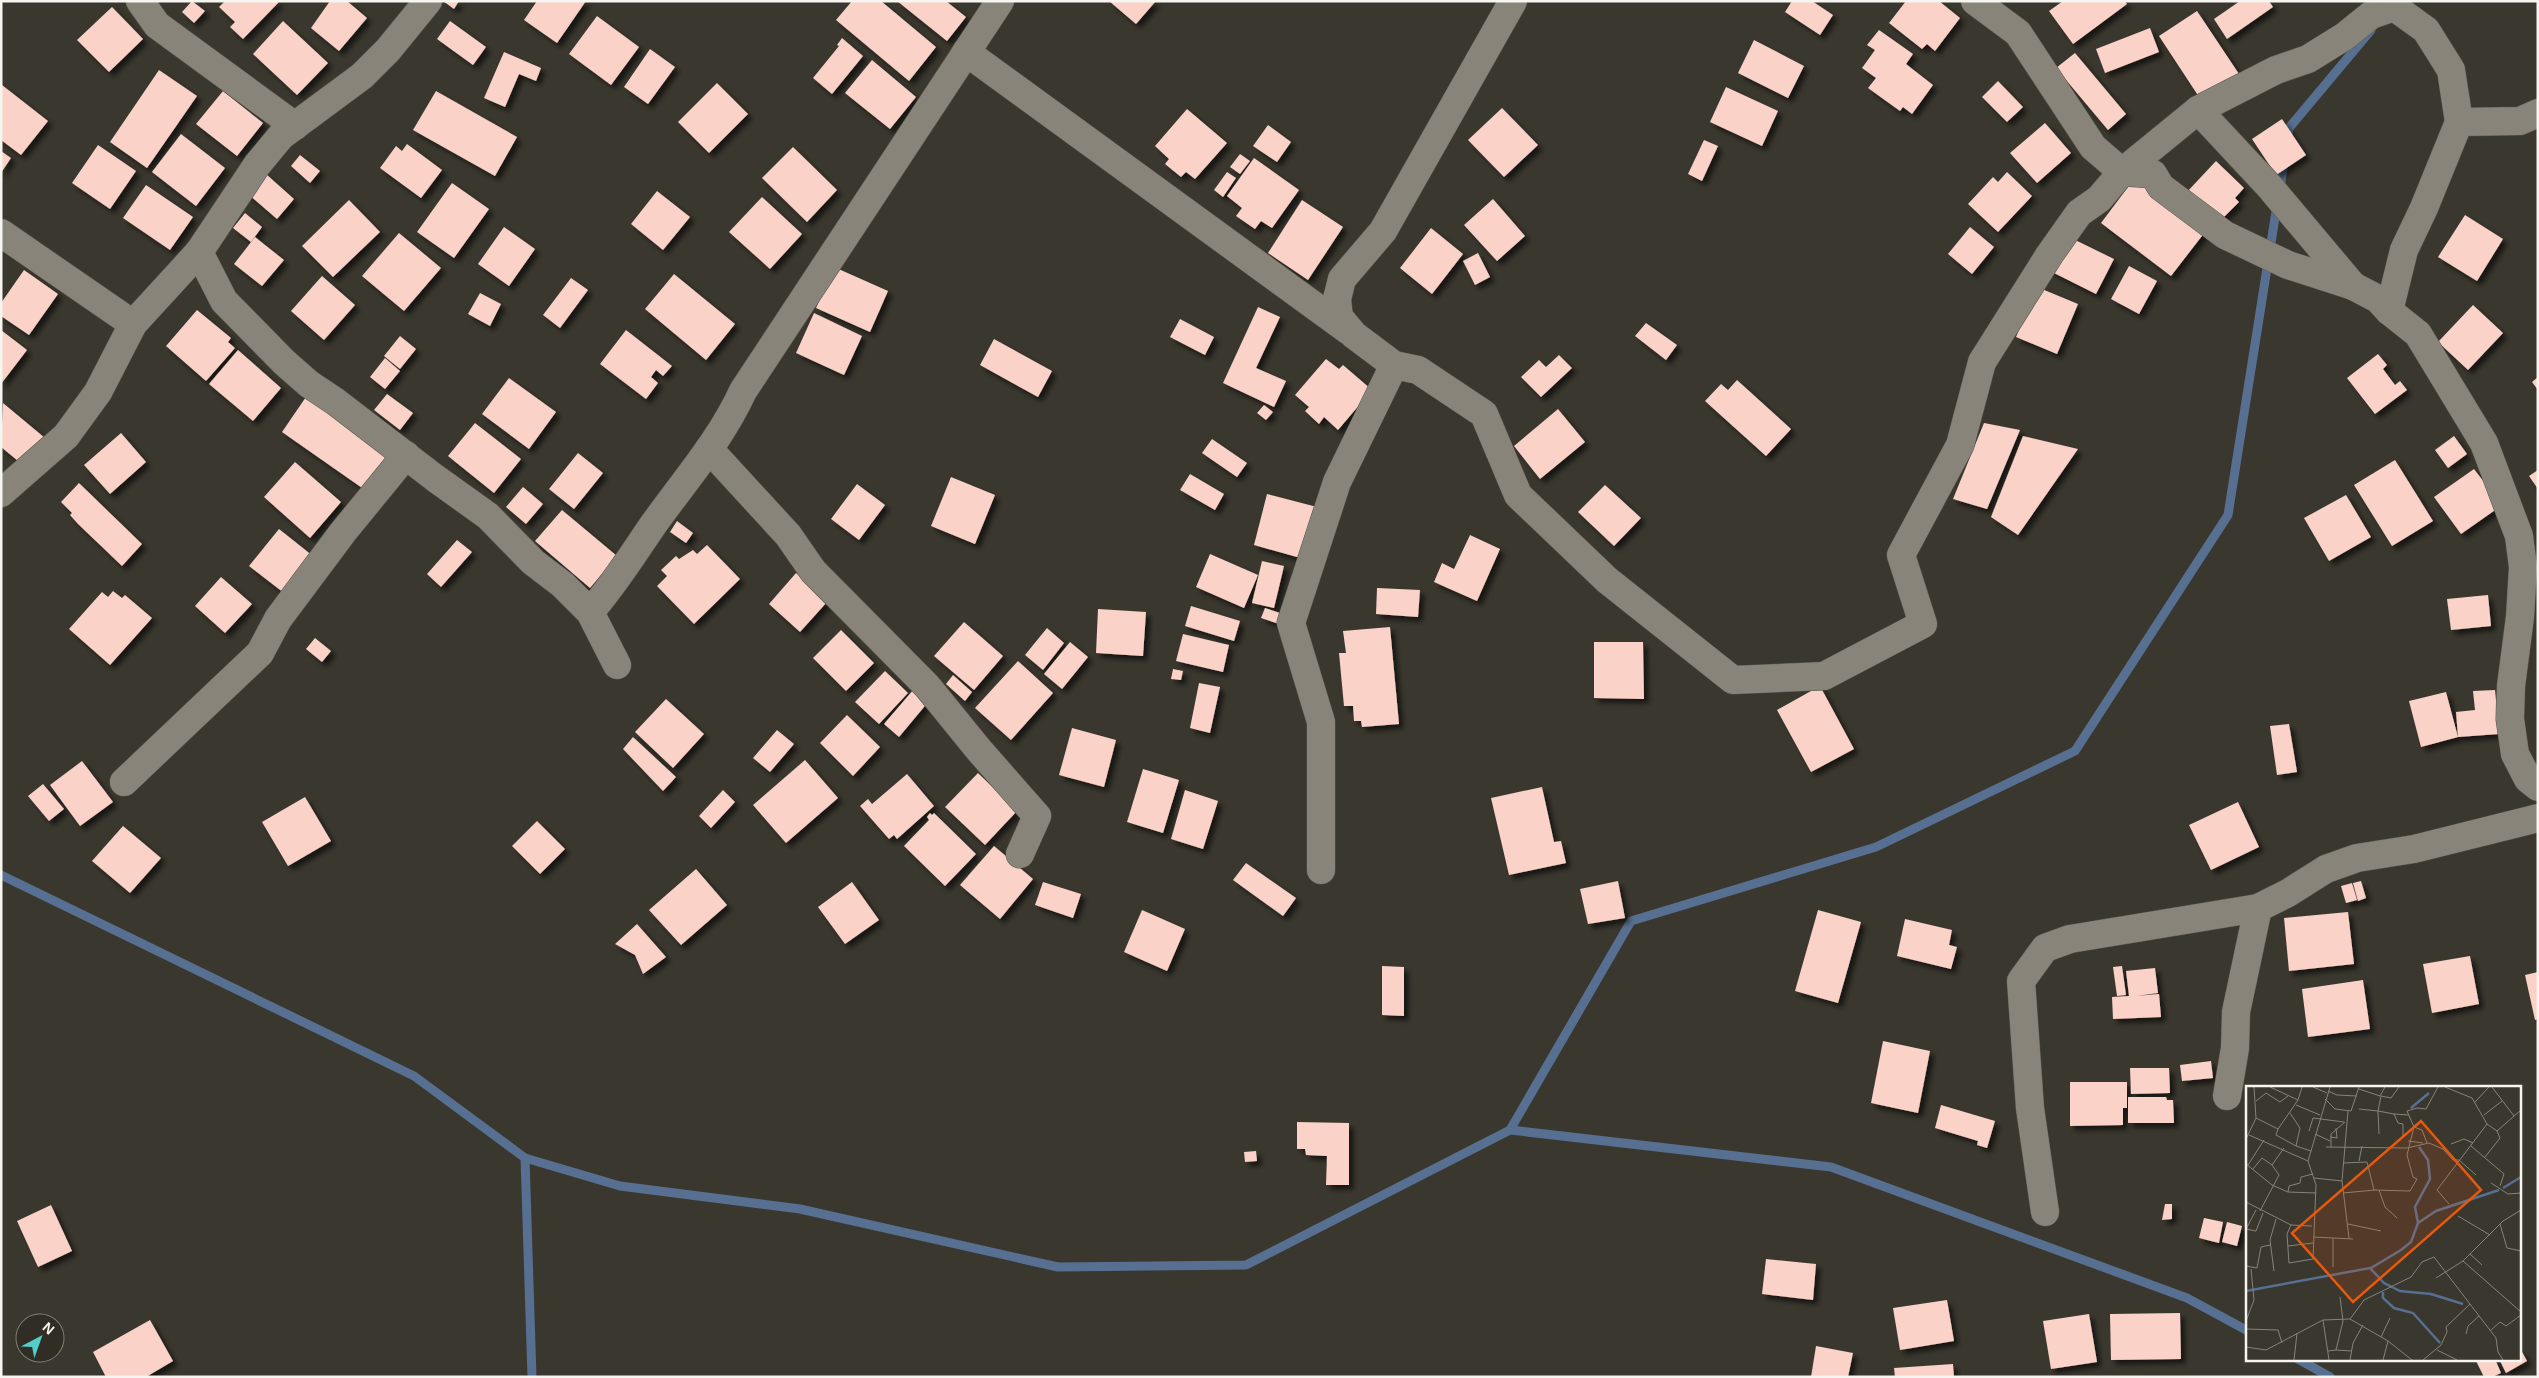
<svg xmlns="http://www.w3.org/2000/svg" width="2539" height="1378" font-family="Helvetica,sans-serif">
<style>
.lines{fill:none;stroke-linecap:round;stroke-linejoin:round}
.stream{stroke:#576f90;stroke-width:9}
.building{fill:#fad2c8;filter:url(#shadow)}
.minor-casing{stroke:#59564e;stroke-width:29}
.minor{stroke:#888479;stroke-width:28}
.inset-river{fill:none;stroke:#576f90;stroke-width:2.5}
.inset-road{fill:none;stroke:#86837b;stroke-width:1}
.view{fill:#e8590c;fill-opacity:0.15;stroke:#e8590c;stroke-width:2.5}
.inset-edge{fill:none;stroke:#f7f5ef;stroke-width:2.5}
</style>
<defs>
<filter id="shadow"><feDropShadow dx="4.5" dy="4.5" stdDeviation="2.5" flood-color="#0009"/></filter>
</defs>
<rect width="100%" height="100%" fill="#3a372e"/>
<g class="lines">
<g class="stream">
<polyline points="2287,140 2289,128 2371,30"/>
<polyline points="2280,189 2284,160"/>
<polyline points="1,875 414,1076 525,1158 532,1377"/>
<polyline points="1510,1130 1631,921 1876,847 2075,751 2228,515 2277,205"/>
<polyline points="525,1158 620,1186 800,1209 1058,1267 1246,1265 1510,1130 1831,1167 2187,1298 2248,1331"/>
<polyline points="2298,1359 2330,1377"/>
</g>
</g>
<g class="building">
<polygon points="192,1 205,11 194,23 182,12"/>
<polygon points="225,1 280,1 243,39 230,27 235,22 219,7"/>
<polygon points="330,1 347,1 367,18 339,51 311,28"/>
<polygon points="443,1 459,1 454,9"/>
<polygon points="537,1 586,1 557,43 524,20"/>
<polygon points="852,1 881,1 936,47 909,81 836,20"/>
<polygon points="897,1 946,1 966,17 947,41"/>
<polygon points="1109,1 1156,1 1136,24"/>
<polygon points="1792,1 1812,1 1833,15 1820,35 1785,12"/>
<polygon points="1906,1 1939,1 1960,18 1935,51 1927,44 1922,49 1889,23"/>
<polygon points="2063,1 2125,1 2127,4 2073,44 2049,11"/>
<polygon points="2240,1 2269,1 2273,7 2227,39 2214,19"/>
<polygon points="112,7 143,39 109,72 77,40"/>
<polygon points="2197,11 2239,74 2201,100 2159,36"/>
<polygon points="597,16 639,47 611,85 569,54"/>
<polygon points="283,21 328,63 297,95 253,54"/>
<polygon points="450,21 486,47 473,65 437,39"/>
<polygon points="2150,28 2159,52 2105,73 2096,49"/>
<polygon points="1879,30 1913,54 1906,64 1933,85 1912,114 1903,107 1900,111 1868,88 1876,78 1862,68 1875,50 1867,45"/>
<polygon points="842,38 863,56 832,94 813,78 839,46 837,45"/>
<polygon points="1754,40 1804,66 1788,98 1738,73"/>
<polygon points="650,49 675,67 648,104 624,87"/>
<polygon points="504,52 541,68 536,81 519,74 505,107 484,98"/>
<polygon points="2075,53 2126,114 2108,130 2056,68"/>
<polygon points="872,60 916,97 890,129 845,93"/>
<polygon points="159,70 197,96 147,168 110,142"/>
<polygon points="1998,81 2023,107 2007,122 1982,97"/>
<polygon points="717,83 748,114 709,153 678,122"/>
<polygon points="2,85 48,121 21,155 1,140"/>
<polygon points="1726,87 1778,111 1762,146 1710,122"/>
<polygon points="223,91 263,123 237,156 196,124"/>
<polygon points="436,91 517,137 495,176 413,130"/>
<polygon points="1502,108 1538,145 1504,177 1468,140"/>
<polygon points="1187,109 1227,143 1195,179 1186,172 1181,177 1165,164 1169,159 1155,146"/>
<polygon points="2282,119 2306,155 2276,175 2252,139"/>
<polygon points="2045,123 2071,153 2037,183 2010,153"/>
<polygon points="1268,125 1291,142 1277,162 1253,146"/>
<polygon points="181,134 225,168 196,206 152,172"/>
<polygon points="1704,140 1718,146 1702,181 1688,174"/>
<polygon points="407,144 442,170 421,198 380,168 396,146 402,151"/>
<polygon points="98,145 136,171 110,209 72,183"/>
<polygon points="793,147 837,190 807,222 762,178"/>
<polygon points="1,151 11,158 1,173"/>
<polygon points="1240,154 1250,161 1240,174 1230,167"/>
<polygon points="300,155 320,171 310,183 291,166"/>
<polygon points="1254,158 1299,190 1272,228 1261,221 1255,229 1236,216 1242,208 1227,196"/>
<polygon points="2216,161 2244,188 2235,198 2239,202 2218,223 2186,193"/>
<polygon points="1227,172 1236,178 1223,197 1214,190"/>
<polygon points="2007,172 2032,196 1998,232 1968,204 1993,177 1998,182"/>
<polygon points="266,174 294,199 277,219 248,194"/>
<polygon points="2134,179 2205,232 2171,276 2101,223"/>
<polygon points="452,183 489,209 454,258 417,232"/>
<polygon points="146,185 193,217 170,250 123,218"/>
<polygon points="657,191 690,217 663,250 631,224"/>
<polygon points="762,197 802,234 770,269 729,232"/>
<polygon points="1493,199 1525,236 1497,261 1464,225"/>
<polygon points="349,200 380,232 333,277 302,246"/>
<polygon points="1302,200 1343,227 1308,280 1268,253"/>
<polygon points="245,213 262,227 251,242 233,228"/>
<polygon points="2465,215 2503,239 2477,281 2438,257"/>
<polygon points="504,227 535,249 509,286 478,264"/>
<polygon points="1970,227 1994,247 1972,274 1948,254"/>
<polygon points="1431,228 1463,254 1432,294 1400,268"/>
<polygon points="399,233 441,268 404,311 362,276"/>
<polygon points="2067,236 2114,259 2096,294 2050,271"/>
<polygon points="255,237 284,260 262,286 234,264"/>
<polygon points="1478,253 1490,277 1475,285 1463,261"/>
<polygon points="2129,266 2157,281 2139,314 2111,299"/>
<polygon points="834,267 888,291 870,332 816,308"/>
<polygon points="24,270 58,294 29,335 1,316 1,303"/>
<polygon points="674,274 735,324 706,360 645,309"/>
<polygon points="322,276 355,305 324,340 291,311"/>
<polygon points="571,278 588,290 560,328 543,315"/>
<polygon points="2037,287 2078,304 2057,354 2016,337"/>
<polygon points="480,293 501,304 490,326 468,314"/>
<polygon points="2473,305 2503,333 2468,370 2438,342"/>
<polygon points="1258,307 1280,317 1256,368 1286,381 1274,407 1223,383"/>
<polygon points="197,310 231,338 228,342 235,348 206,381 166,346"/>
<polygon points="814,313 862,336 844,375 796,353"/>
<polygon points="1180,319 1214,337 1205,355 1170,337"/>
<polygon points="1646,323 1677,345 1666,360 1635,336"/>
<polygon points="1,330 27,350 1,384"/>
<polygon points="626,330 672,366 663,376 656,370 651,377 658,383 646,399 600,364"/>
<polygon points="400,336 416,349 400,369 384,356"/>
<polygon points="994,339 1052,371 1038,397 980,365"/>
<polygon points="238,350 281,388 253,421 209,384"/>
<polygon points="2378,354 2387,365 2383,369 2395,385 2400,381 2407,390 2375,414 2347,378"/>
<polygon points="1559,355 1572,368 1541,397 1521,377 1539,360 1546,367"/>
<polygon points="385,358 400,371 385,389 370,377"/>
<polygon points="1326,359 1339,369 1343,365 1372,390 1338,430 1324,417 1319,424 1305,411 1309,407 1295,395"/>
<polygon points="2538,377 2538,390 2532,382"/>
<polygon points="509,378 556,412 529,449 482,414"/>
<polygon points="1737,380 1791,429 1766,456 1705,401 1721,384 1728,390"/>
<polygon points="308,394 391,453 365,490 282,432"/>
<polygon points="387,394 413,413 400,430 374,410"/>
<polygon points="3,403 45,438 23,465 1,447"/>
<polygon points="1264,405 1273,412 1266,420 1257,413"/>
<polygon points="1558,409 1585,442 1540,479 1514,446"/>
<polygon points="475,423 521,459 494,493 448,456"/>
<polygon points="1984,423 2020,430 1987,509 1953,499"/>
<polygon points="121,433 146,462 110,494 84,465"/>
<polygon points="2023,436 2078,449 2018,535 1991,517"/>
<polygon points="2454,436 2467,454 2448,468 2435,450"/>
<polygon points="1212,439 1247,463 1237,477 1202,453"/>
<polygon points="578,453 603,473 574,509 549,489"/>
<polygon points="2395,460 2433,521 2392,546 2354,485"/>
<polygon points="295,462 341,502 310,538 264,497"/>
<polygon points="2474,469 2494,495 2498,508 2461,534 2434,497"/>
<polygon points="2538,470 2538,489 2529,476"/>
<polygon points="1190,474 1224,494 1215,510 1180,490"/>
<polygon points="951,477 995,495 975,544 931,526"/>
<polygon points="79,483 142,544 122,566 78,524 70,515 72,513 61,502"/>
<polygon points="857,484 885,505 859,540 831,519"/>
<polygon points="1605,485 1641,518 1614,546 1578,512"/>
<polygon points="523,487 543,504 526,524 506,507"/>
<polygon points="1267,494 1317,507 1304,559 1254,545"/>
<polygon points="2346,495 2371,537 2329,561 2304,518"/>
<polygon points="562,510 617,556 590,588 535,541"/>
<polygon points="677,521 693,533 686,543 670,532"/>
<polygon points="279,529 313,556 284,593 249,566"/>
<polygon points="1470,535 1500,549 1477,601 1434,582 1442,563 1454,569"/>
<polygon points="457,540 472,552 441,587 427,574"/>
<polygon points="707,545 740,579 694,624 657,586 667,576 661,570 676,556 679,559 693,550 697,554"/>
<polygon points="1210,554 1258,575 1244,608 1196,587"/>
<polygon points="1262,561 1284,566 1274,608 1252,603"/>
<polygon points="796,573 827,602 800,632 769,604"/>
<polygon points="221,577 252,604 225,633 195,606"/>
<polygon points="1377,588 1420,590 1418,617 1376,614"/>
<polygon points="113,591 122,598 125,595 152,618 110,665 69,629 102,592 108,597"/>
<polygon points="2488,595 2491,626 2451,630 2447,599"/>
<polygon points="1191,606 1240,621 1234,641 1185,626"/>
<polygon points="1265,608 1286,615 1282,625 1261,618"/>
<polygon points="1098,609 1146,612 1143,656 1096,653"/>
<polygon points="964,622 1003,656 974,690 934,656"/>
<polygon points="1390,627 1399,724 1362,727 1361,721 1354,721 1353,706 1344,706 1339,653 1346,653 1343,631"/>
<polygon points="1047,628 1064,643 1043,670 1025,655"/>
<polygon points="841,630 874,663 846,691 813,658"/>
<polygon points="1183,634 1229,645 1223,672 1176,661"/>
<polygon points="315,638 331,651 322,662 306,649"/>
<polygon points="1070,642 1088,657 1062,689 1044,674"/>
<polygon points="1594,642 1643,642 1644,699 1594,698"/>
<polygon points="1018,661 1053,693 1011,740 975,708"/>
<polygon points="1173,669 1183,671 1181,680 1171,679"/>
<polygon points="885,671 908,693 879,724 855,702"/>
<polygon points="953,675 972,692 965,701 946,684"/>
<polygon points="1199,683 1220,687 1210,733 1190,728"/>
<polygon points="1820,686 1854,749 1811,772 1777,710"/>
<polygon points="914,689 929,701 899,737 884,724"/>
<polygon points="2495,690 2499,734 2458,737 2456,712 2475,710 2473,691"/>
<polygon points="2446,692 2458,737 2421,747 2409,701"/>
<polygon points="666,699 704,734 673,768 635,732"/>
<polygon points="847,715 880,747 853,776 820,743"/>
<polygon points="2289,724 2297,772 2277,775 2270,726"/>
<polygon points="1072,728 1116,740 1104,787 1059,775"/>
<polygon points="777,730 794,744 770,772 753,758"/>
<polygon points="633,737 676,777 663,791 623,749"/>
<polygon points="805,760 838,798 786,843 753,805"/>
<polygon points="82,761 113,802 80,826 50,785"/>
<polygon points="1143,769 1179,780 1163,833 1127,822"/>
<polygon points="978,773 1017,811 985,845 945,807"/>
<polygon points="907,774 934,806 897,839 894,835 889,839 860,806 868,799 872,804"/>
<polygon points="43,784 64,809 49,821 28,796"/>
<polygon points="1542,787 1554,842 1561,841 1566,863 1509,875 1491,798"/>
<polygon points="723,790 735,802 711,828 699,816"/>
<polygon points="1185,790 1218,801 1203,849 1171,839"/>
<polygon points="305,797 331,841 288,866 262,822"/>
<polygon points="2238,802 2259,847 2211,870 2189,825"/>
<polygon points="930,813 932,815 934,813 976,854 945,886 904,846 929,820 927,817"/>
<polygon points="537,821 565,849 540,874 512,846"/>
<polygon points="123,826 161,858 130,893 92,861"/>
<polygon points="994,846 1033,879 1000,919 960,885"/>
<polygon points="1246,863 1296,898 1283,916 1233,880"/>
<polygon points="696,869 727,905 681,945 649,910"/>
<polygon points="1618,881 1625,918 1588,924 1580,889"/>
<polygon points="2361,881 2366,898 2358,901 2353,883"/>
<polygon points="852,882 879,920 845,944 818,907"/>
<polygon points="1043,882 1081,894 1073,918 1035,905"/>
<polygon points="2352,883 2357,900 2346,903 2341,886"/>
<polygon points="1142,910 1185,929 1167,971 1124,952"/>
<polygon points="1818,910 1861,922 1838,1003 1795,991"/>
<polygon points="2348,912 2354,964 2289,971 2284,918"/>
<polygon points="1905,919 1952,930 1949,945 1957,947 1951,969 1897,956"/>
<polygon points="637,924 666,957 643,974 635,955 615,944"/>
<polygon points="2470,956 2479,1004 2432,1013 2423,964"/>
<polygon points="1382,966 1404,967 1404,1016 1382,1015"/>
<polygon points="2122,966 2126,995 2117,996 2113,967"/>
<polygon points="2155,968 2158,993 2136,996 2159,994 2161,1017 2113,1019 2112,997 2129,996 2126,971"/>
<polygon points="2538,972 2538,1019 2535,1020 2525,975"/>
<polygon points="2363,980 2370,1029 2308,1037 2302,989"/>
<polygon points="1883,1041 1930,1051 1918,1113 1871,1103"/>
<polygon points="2211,1061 2213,1078 2182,1081 2180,1065"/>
<polygon points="2130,1068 2169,1068 2170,1093 2131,1094"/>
<polygon points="2070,1082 2127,1082 2127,1108 2123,1108 2123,1125 2070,1126"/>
<polygon points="2128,1097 2166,1097 2167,1100 2173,1100 2174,1123 2128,1123"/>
<polygon points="1941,1105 1995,1121 1987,1148 1977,1145 1978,1141 1935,1128"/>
<polygon points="1297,1122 1349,1123 1349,1185 1326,1185 1327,1156 1306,1155 1305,1149 1297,1149"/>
<polygon points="1256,1151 1257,1161 1245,1162 1244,1152"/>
<polygon points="2165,1204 2172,1204 2172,1219 2162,1220"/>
<polygon points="51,1205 72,1251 38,1267 17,1221"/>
<polygon points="2204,1218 2223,1222 2219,1243 2199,1238"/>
<polygon points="2227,1222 2242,1226 2237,1246 2222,1242"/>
<polygon points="1766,1259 1816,1264 1813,1300 1762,1294"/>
<polygon points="1947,1300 1954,1341 1900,1350 1893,1308"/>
<polygon points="2180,1313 2181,1359 2111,1360 2110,1314"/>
<polygon points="2089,1314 2097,1362 2051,1369 2043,1321"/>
<polygon points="150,1320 173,1361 146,1377 106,1377 93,1352"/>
<polygon points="1816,1346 1853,1353 1848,1377 1811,1377"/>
<polygon points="2520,1348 2527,1361 2506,1373 2499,1359 2520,1359"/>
<polygon points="2475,1359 2495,1359 2501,1373 2492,1377 2484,1377"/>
<polygon points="1953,1364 1954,1377 1895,1377 1894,1368"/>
</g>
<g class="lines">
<g class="minor-casing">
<g id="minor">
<polyline points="140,1 157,25 295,126"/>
<polyline points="1513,1 1383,231 1342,279 1337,299 1339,317 1354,335 1394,365 1418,370 1484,414 1518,495 1607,580 1733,680 1824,676 1923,624 1901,555 1960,445 1982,362 2050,254 2079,213 2099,199 2122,172 2198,110 2276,70 2308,59 2345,36 2371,15 2394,7 2397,1"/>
<polyline points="1975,1 2018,33 2093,147 2122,172 2153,174 2161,187 2225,235 2288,265 2353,286 2378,299 2389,311 2418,334 2484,443 2519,536 2523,567 2520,617 2511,686 2510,719 2515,754 2528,779 2538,787"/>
<polyline points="966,52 1349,331"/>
<polyline points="2198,110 2269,186 2353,286"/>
<polyline points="2459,122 2520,121 2538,113"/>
<polyline points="1,233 133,324"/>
<polyline points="199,252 224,301 284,362 309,384 336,402 435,478 488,516 533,562 563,585 590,612 617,665"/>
<polyline points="2389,311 2404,250 2424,208 2459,122 2451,70 2426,30 2394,7"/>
<polyline points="709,449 788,535 813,571 927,686 979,750 1037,816 1020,854"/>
<polyline points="1,493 66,436 98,392 133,324 199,252 257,165 281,136 362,76 388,50 428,1"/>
<path d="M590 612C614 585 633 554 653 525 685 480 720 441 743 391L1000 1"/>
<polyline points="124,782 260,653 278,619 343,532 406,455"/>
<polyline points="1321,870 1321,722 1291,623 1337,482 1394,365"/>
<polyline points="2227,1096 2235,1048 2236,1012 2258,908"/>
<polyline points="2045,1212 2030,1108 2021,981 2045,948 2070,939 2258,908 2288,893 2326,869 2357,858 2414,849 2538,818"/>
</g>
</g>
<use href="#minor" class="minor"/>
</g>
<g transform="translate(2246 1086)">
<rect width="275" height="275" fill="#3a372e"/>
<path class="inset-river" d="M165 22 183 7M257 102 275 91M172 137 169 121 184 93 182 74 173 61M125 182 155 164 165 156 172 137 190 125 253 104M0 205 124 182 138 197 154 205 185 208 217 218M137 206V212L148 222 167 227 194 257"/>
<path class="inset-road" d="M24 1 52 14M67 1 81 7M199 1 226 12 241 38 251 45 275 24M246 1 268 30M113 3 134 10 139 1M82 5 91 9 111 10M135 10 132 25 148 28 152 37 157 38V50M135 10 145 12 153 1M79 13 89 23 105 25 113 1M10 15 20 7 34 16 42 10M229 16 243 1M50 19 74 29M113 23 132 25 133 48M44 27 54 42 50 60M148 28 163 29M238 29 256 15M10 32 32 43 30 49 50 60 65 65M168 41 176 44 181 57M32 43 52 14 56 1M63 45 67 32 98 36M69 48 84 55M84 51 91 52 90 42M0 53 10 32 8 1M162 55 177 57M205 58 218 53 227 57M225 60 258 88 254 100M80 61 161 62 183 57 197 63 207 74H213L230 89M85 61V48L99 36M239 71 254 52 251 45M62 75 84 1M113 75 116 60M97 77 121 76 128 104 164 105 171 93 167 91 161 69 168 41 161 25 171 22 180 23 192 1M0 78 26 99 42 106 43 100 54 97 55 91 67 88M2 79 18 54M7 83 16 72 26 79M68 92 96 95 102 25M96 95 103 152M245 97 262 108 275 107M133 104 139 121 151 132M42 106 70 107M97 107 129 104M0 116 45 139 41 148 43 177 67 173 70 99 62 75 3 49M203 118 191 104 241 38M14 125 33 89 26 79 38 62M212 130 244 149M102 138 135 145M254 138 261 162 275 165M45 139 66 140M0 143 10 145 17 127M0 143 10 124M67 151 107 153M87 152V181M42 160 67 157M224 168 236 179M217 175 275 226M0 180 11 182 15 161 24 159M28 185 24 154 30 133M190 192 217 175 257 135 275 124M104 233 118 214 165 191 176 176 188 171 250 252 252 266 257 274M77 234 83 274M0 235 8 214 5 183M0 243 32 244 36 257M244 245 254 236 260 240 275 229M220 248 222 240 233 230M135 251 144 232M0 261 20 264 77 234 104 233 142 255 166 274M90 264 106 265M191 264 211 274M82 265 90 264 97 235 94 211M48 274 51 247M104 274 107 257 117 239M137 274 142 255M177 274 195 259 201 246 200 241 224 218"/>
<path class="view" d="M175 35 235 104 107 216 46 147Z"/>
<rect width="275" height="275" class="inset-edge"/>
</g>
<rect width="2539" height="1378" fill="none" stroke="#f7f5ef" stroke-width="5"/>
<g transform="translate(40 1338) rotate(41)"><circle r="24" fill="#302d24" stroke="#807d75"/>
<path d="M0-4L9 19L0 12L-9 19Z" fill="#54cdc7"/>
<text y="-8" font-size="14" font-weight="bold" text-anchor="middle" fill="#f7f5ef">N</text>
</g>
</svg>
